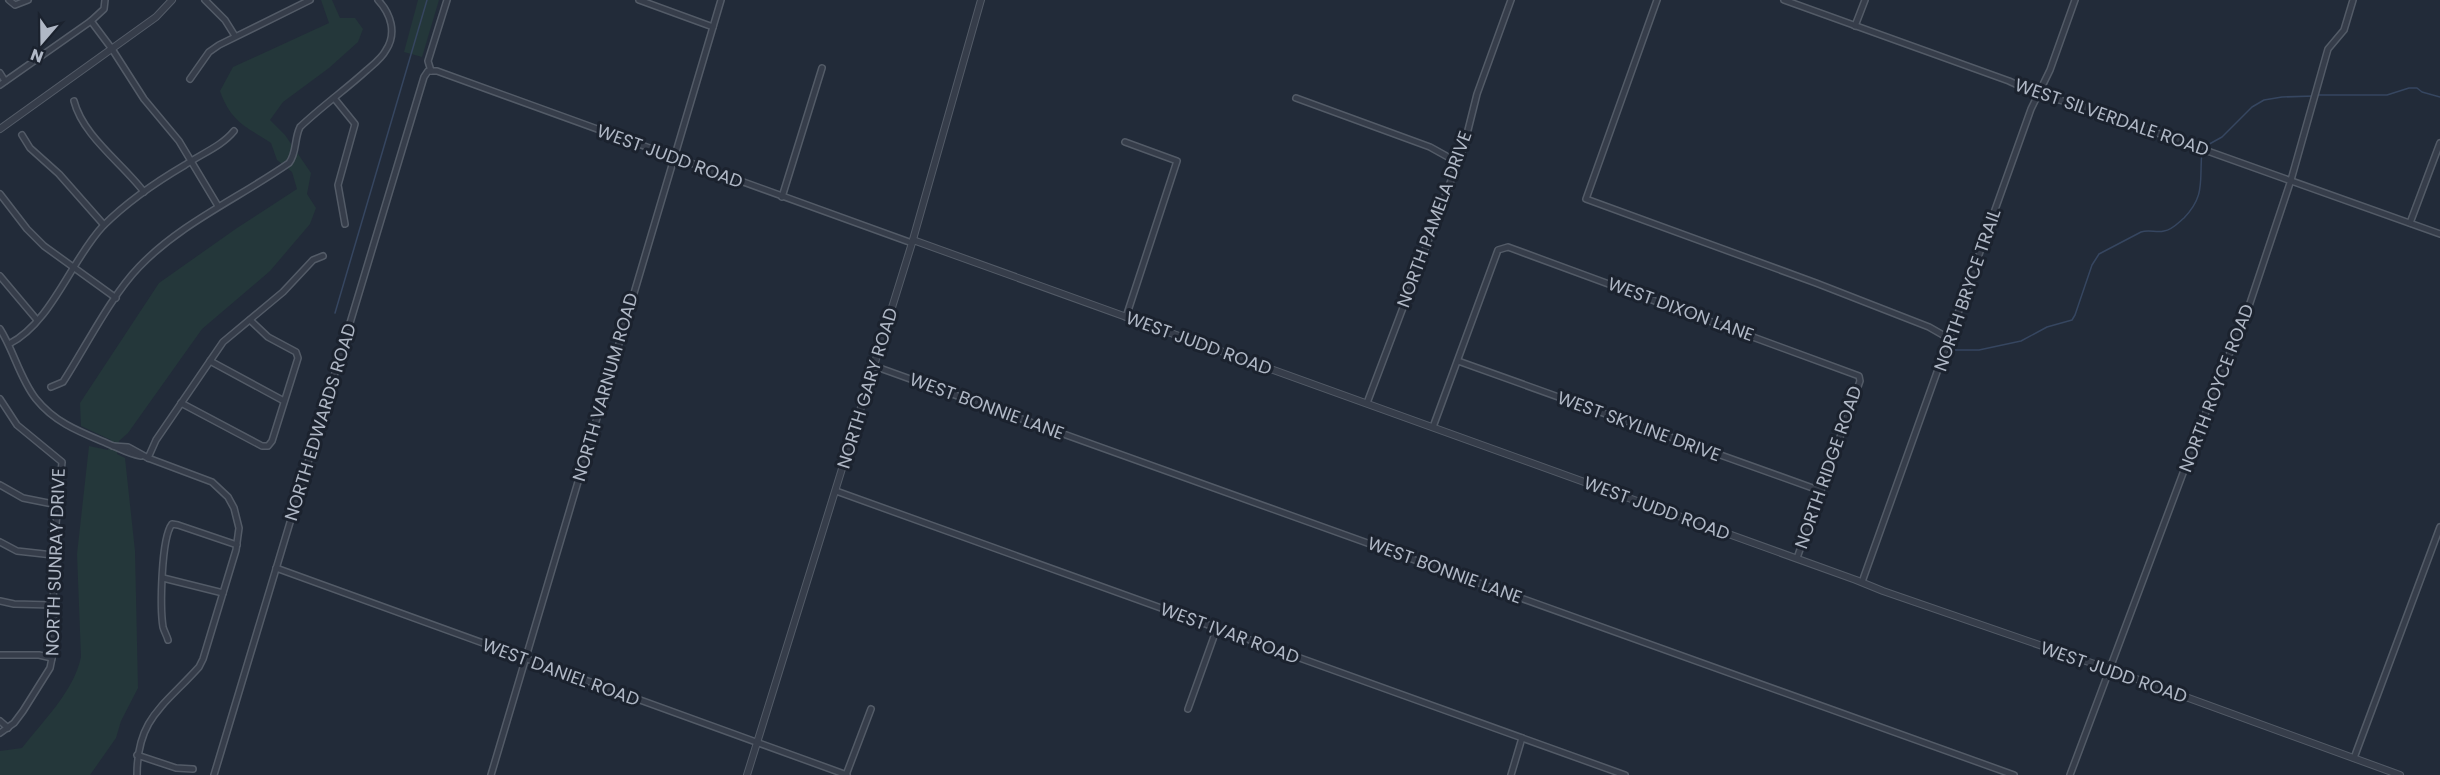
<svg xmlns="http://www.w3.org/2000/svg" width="2440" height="775" font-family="Poppins,sans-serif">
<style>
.green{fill:#24373a}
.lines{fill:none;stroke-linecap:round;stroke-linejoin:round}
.stream{stroke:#364660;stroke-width:1.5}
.minor-casing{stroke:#535b67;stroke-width:8}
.tertiary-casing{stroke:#535b67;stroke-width:8}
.minor{stroke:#363d4a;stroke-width:5}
.tertiary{stroke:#363d4a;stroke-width:6}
.labels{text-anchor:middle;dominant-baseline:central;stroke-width:6;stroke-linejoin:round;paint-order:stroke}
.street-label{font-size:18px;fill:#b0b8c6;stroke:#1b222e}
</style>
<rect width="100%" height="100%" fill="#222b39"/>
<g class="green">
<path d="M321 0H332L340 18H355L363 29 358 42 329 68 283 102 270 120 285 135 311 173 307 194 316 208 310 224 270 271 202 329 128 433 119 441 117 454 125 458 135 551 138 688 121 721 116 738 90 775H0V751L22 748C43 721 74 691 81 657L77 554 89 446 108 450 111 440 81 426 80 403 159 283 237 228 297 189 292 172 277 160 271 143C245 126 231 122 220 91L233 67 329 23Z"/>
<polygon points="418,0 439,0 422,57 404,52"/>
</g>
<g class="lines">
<g class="stream">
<polyline points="2318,95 2387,95 2409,88 2417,88 2422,92 2440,97"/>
<polyline points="2204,147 2222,137 2252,107 2264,100 2282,97 2314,96"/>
<polyline points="335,313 427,0"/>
<path d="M1947 350H1979L2021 341 2047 327 2072 320 2075 315 2092 265 2099 254 2141 232C2149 229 2156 233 2164 231 2172 230 2178 223 2184 218 2206 195 2199 181 2202 151"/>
</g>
<g class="minor-casing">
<g id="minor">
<polyline points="9,0 15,5 28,0"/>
<polyline points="205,0 225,20 235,36"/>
<polyline points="639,0 713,27"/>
<polyline points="1657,0 1586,199 1816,283 1929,327 1950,339"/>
<polyline points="1784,0 2009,81 2035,93 2087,108 2440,234"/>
<polyline points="91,21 112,49 144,99 179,141 218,206"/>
<polyline points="1855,26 1865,0"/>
<polyline points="431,71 428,61 447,0"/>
<polyline points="0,73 5,81"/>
<polyline points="190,79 209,52 219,45 310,0"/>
<polyline points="0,85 91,21 104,9 105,0"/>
<polyline points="334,98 355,124 338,185 345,224"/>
<polyline points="1296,98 1430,147 1457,162"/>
<path d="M74 101C83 136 122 163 144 192"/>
<polyline points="22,135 30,148 59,174 104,225"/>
<polyline points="1125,142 1177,161 1126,317"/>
<polyline points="0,194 27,229 44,246 116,298"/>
<polyline points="782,197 822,68"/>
<polyline points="2410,223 2440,143"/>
<polyline points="0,276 37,320"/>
<path d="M0 329C14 351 20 379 36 399 56 424 83 433 111 445 121 449 129 454 141 456"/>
<path d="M9 344C52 322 71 260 103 226 127 202 156 182 185 165 201 154 222 146 234 131"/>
<polyline points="210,361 284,401"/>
<polyline points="1458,361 1821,491"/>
<polyline points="874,366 2014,775"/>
<path d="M51 387 63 382C85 348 111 296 139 267 181 223 239 198 289 163 297 153 294 139 300 127 321 107 345 90 367 70 374 64 382 58 386 50 397 33 391 14 378 0"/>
<polyline points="0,399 17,425 62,462 53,555 54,648 50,668 23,711 14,723 0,733"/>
<polyline points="181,403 262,446 268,446 272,441 298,358 296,352 268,337 250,320"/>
<polyline points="1367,403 1464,146 1477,94 1511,0"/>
<polyline points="1433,427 1498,250 1508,247 1859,376 1860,381 1797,558"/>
<path d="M113 446 128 447 148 458 212 482 228 497 234 508 239 528 236 550 203 659 199 667C164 706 137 718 137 775"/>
<polyline points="148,458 156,440 223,342 283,292 313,260 323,256"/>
<polyline points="0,485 23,498 58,505"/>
<polyline points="836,491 1625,775"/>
<polyline points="0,542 17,551 53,555"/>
<polyline points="276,568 847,775"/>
<polyline points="163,578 223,593"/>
<polyline points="1862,582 2031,109 2050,70 2075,0"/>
<polyline points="0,601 14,604 53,605"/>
<path d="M168 640C167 636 164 631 163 627 160 608 161 538 172 524L178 525 237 545"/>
<polyline points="0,655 39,655 52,658"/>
<polyline points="1188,709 1217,628"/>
<polyline points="0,721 8,728"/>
<polyline points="137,755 176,768 193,769"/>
<polyline points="2354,758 2440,527"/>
<polyline points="214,775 424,77 428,71 437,71 912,243"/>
<polyline points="491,775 721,0"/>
<polyline points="846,775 871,709"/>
<polyline points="1511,775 1522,738"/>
<polyline points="2070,775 2204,417 2250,303 2291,180 2326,56 2328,49 2344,30 2353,0"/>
</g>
</g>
<g class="tertiary-casing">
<g id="tertiary">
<polyline points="0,129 156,17 172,0"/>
<polyline points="913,240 1856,580 1883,591 2109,669 2400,775"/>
<polyline points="747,775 912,243 981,0"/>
</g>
</g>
<use href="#minor" class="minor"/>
<use href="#tertiary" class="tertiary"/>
</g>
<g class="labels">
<g class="street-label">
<text transform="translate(2112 117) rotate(19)">WEST SILVERDALE ROAD</text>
<text transform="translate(670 156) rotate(20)">WEST JUDD ROAD</text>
<text transform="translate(1434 219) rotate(-70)">NORTH PAMELA DRIVE</text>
<text transform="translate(1967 290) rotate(-71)">NORTH BRYCE TRAIL</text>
<text transform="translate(1681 309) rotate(20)">WEST DIXON LANE</text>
<text transform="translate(1199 343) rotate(20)">WEST JUDD ROAD</text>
<text transform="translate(605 387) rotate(-74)">NORTH VARNUM ROAD</text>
<text transform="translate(867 388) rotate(-73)">NORTH GARY ROAD</text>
<text transform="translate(2216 388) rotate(-69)">NORTH ROYCE ROAD</text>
<text transform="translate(987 406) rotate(20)">WEST BONNIE LANE</text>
<text transform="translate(320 422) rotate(-73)">NORTH EDWARDS ROAD</text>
<text transform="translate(1639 426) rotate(20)">WEST SKYLINE DRIVE</text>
<text transform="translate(1828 467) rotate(-71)">NORTH RIDGE ROAD</text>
<text transform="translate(1657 508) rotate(20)">WEST JUDD ROAD</text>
<text transform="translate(55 562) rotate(-88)">NORTH SUNRAY DRIVE</text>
<text transform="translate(1445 570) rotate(20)">WEST BONNIE LANE</text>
<text transform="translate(1230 633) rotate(20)">WEST IVAR ROAD</text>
<text transform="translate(561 672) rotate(20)">WEST DANIEL ROAD</text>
<text transform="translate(2114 672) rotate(19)">WEST JUDD ROAD</text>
</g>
</g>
<g transform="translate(42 42) rotate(200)" stroke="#1b222e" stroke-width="4.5" paint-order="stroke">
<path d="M0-4.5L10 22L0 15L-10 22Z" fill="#b0b8c6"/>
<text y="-9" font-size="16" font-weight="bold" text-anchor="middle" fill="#b0b8c6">N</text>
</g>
</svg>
